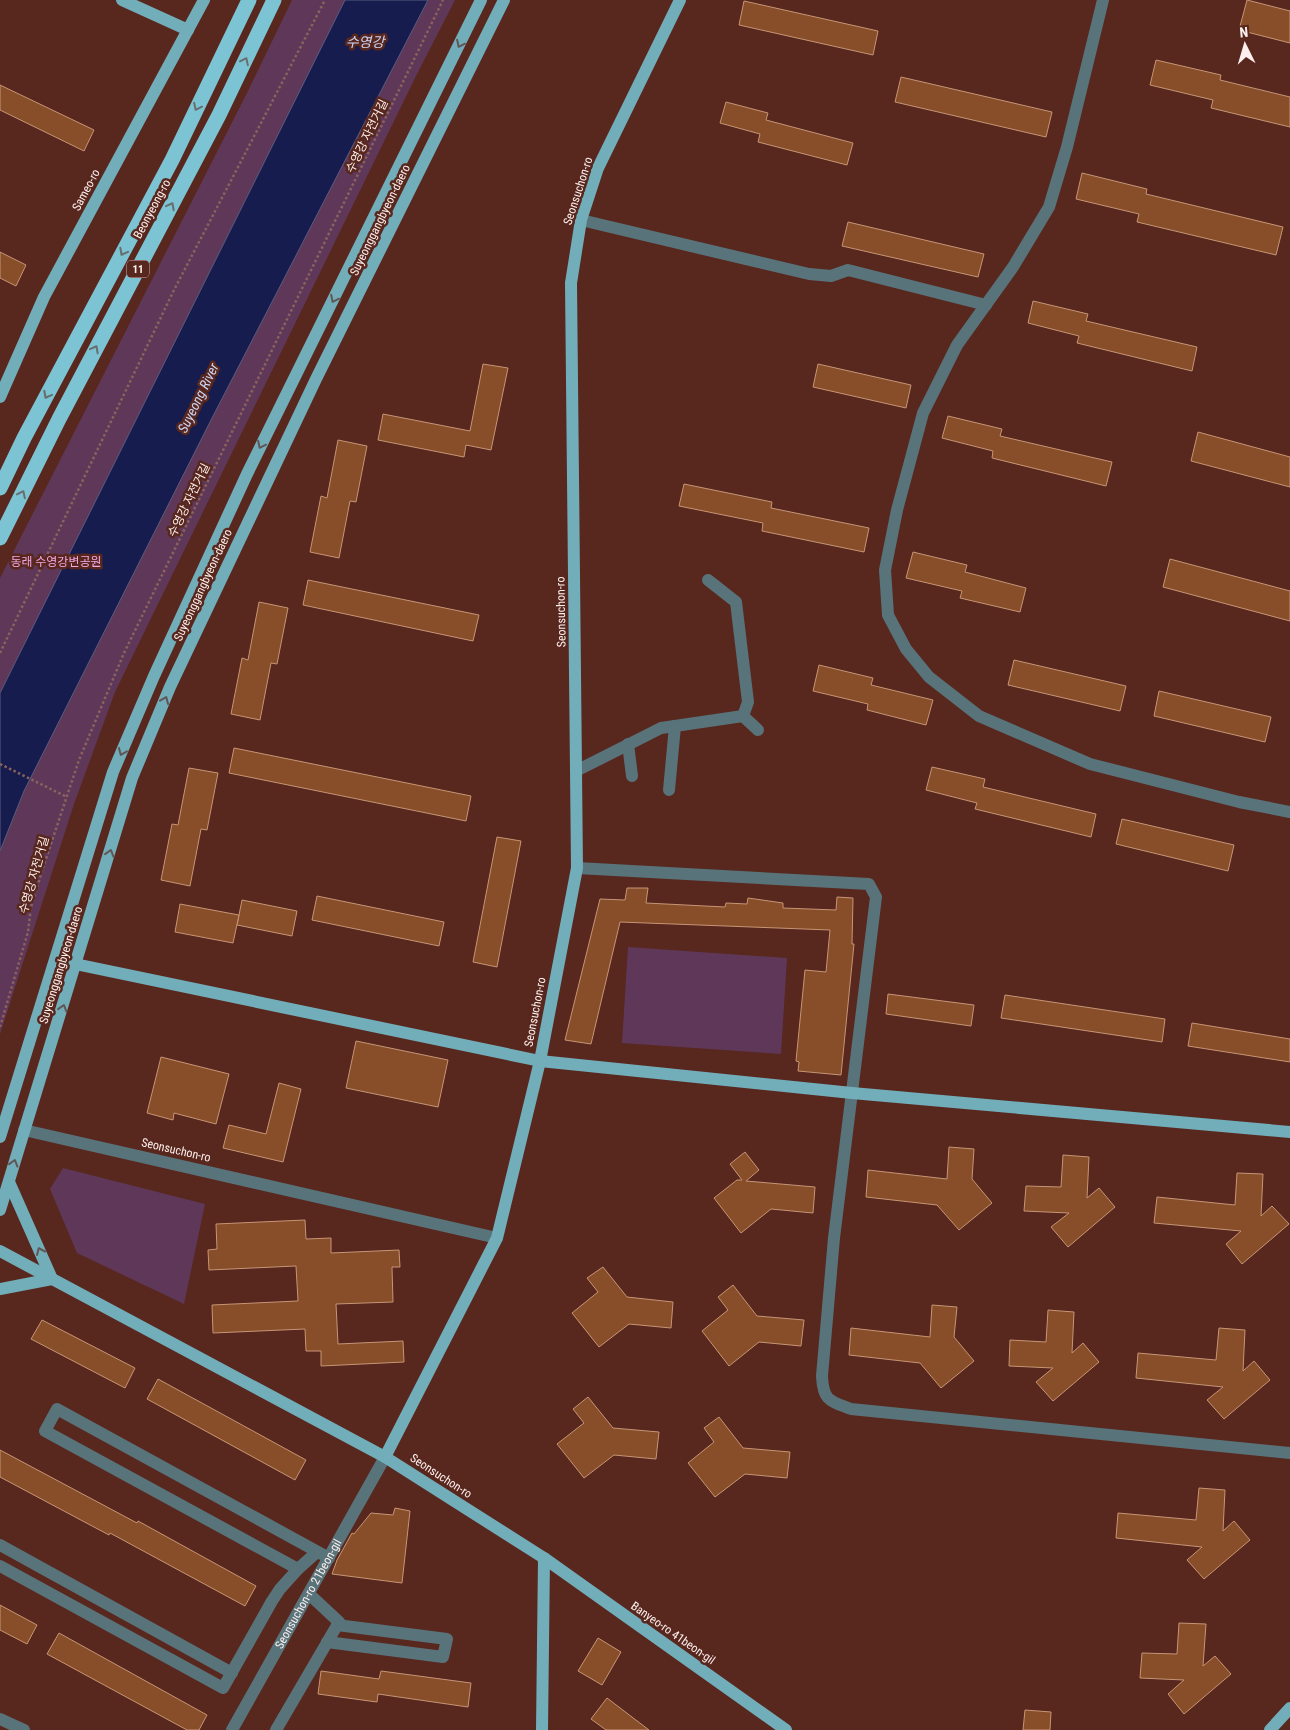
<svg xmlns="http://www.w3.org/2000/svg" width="1290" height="1730" font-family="'Roboto Condensed','Noto Sans KR',sans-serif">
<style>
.green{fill:#5f3859}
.water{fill:#161c4e;stroke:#5b5b7e}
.building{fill:#874e29;stroke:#c79576}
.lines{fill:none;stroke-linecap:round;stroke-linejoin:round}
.path{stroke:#8a635c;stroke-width:2.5;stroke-dasharray:2.5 2.5;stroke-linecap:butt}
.minor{stroke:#58737a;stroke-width:12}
.major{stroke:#72adba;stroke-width:12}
.highway{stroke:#7cc4d3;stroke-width:15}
.oneway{stroke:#615655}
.oneway2{stroke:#686e6f}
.labels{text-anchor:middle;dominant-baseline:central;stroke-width:5;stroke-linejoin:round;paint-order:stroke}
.shield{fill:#58271e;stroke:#ccb3af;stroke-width:1}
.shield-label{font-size:11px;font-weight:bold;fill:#fdefed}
.street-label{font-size:12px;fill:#fdefed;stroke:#58271e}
.park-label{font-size:12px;fill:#f4a7e7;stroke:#58271e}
.water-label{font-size:14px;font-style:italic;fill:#ccd6f9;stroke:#58271e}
</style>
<rect width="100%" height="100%" fill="#58271e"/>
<g class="green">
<polygon points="292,0 455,0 416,76 115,692 74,804 0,1034 0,578 246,95"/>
<polygon points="628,947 787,958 781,1054 622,1043"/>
<polygon points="63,1168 205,1204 184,1304 77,1253 50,1189"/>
</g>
<polygon class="water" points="345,0 428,0 212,418 24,791 0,851 0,693"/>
<g class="building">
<polygon points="1247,0 1290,11 1290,43 1239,30"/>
<polygon points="744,1 878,31 873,55 739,25"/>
<polygon points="1156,60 1221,75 1220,80 1290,97 1290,127 1211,108 1213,100 1150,85"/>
<polygon points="901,77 1052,112 1046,137 895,102"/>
<polygon points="0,85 94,130 84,151 0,110"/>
<polygon points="726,102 768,113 766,120 853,143 847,165 758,142 760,134 720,123"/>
<polygon points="1082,173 1147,189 1146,194 1283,227 1276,255 1137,222 1139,214 1076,199"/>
<polygon points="848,222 984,254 978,277 842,246"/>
<polygon points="0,252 26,265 16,286 0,278"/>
<polygon points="1033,301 1088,314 1086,321 1197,347 1192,371 1077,343 1079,336 1028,323"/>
<polygon points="483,364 508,368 491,450 466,445 464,457 378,440 383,414 470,431"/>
<polygon points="818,364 911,385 906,408 813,387"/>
<polygon points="948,416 1002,429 1000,436 1112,462 1106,486 992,458 993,451 942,438"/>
<polygon points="1198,432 1290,457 1290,487 1191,461"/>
<polygon points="338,440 367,446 356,502 350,501 339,558 310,552 321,496 327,498"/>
<polygon points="684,484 772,502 771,508 869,528 864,552 762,531 763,523 679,506"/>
<polygon points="913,552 967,565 965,572 1026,588 1020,612 960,598 962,591 906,578"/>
<polygon points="1170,559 1290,591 1290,621 1163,587"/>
<polygon points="308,580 479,615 473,641 303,605"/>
<polygon points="259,602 288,608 277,664 271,663 260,720 231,714 242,658 248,660"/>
<polygon points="1014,660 1126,686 1120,711 1008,685"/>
<polygon points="819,665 873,678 871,685 933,700 926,725 867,710 868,704 813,691"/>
<polygon points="1159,691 1271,717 1265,742 1154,716"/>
<polygon points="234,748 471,796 466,821 229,773"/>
<polygon points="932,767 985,779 983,787 1096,814 1091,837 975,809 977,803 926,790"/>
<polygon points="189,768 218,773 207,830 201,829 190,886 161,880 172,824 178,825"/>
<polygon points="1122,819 1234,845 1228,871 1116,844"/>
<polygon points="497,837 521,841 497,967 473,962"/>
<polygon points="627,888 648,888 646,903 725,907 726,903 747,904 748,898 783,903 783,908 836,910 837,897 853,898 852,944 854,944 841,1075 798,1071 799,1062 796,1061 805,970 826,972 830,930 620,922 591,1044 565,1040 600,899 625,900"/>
<polygon points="317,896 444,922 439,946 312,920"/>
<polygon points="242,900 297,911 292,936 237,925"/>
<polygon points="180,904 239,915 233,943 175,932"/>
<polygon points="888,994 974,1005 971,1026 886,1014"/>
<polygon points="1005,995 1165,1019 1162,1042 1001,1018"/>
<polygon points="1192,1023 1290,1039 1290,1062 1188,1046"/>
<polygon points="356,1041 448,1060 438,1107 346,1088"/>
<polygon points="161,1057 229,1074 216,1124 174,1113 173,1120 147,1113"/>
<polygon points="279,1083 301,1089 283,1162 223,1148 229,1125 266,1134"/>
<polygon points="949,1147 974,1149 972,1179 992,1203 959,1230 937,1205 866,1197 868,1170 947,1179"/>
<polygon points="745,1152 759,1170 746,1181 815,1187 813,1213 771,1209 741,1233 714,1198 737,1180 742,1180 730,1164"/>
<polygon points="1063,1155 1089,1157 1087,1198 1099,1188 1115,1207 1068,1247 1051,1227 1069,1213 1024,1211 1026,1186 1061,1187"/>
<polygon points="1237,1173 1263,1174 1261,1216 1272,1206 1289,1224 1242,1264 1226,1244 1241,1231 1154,1223 1157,1197 1235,1205"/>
<polygon points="305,1220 306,1239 331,1238 331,1253 399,1250 400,1267 392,1267 393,1302 336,1304 338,1344 403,1341 404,1362 321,1366 321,1351 306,1351 305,1329 213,1333 212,1305 298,1301 296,1266 209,1270 208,1250 217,1249 216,1224"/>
<polygon points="603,1267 627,1297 673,1302 671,1328 629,1324 599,1347 572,1313 598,1292 587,1278"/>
<polygon points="733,1285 757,1316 804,1320 801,1346 759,1342 729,1366 702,1331 728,1310 718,1297"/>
<polygon points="932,1305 957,1307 954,1337 974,1361 941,1388 920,1363 849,1355 851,1328 930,1337"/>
<polygon points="1048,1310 1074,1312 1072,1353 1083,1343 1099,1362 1053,1401 1036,1382 1053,1368 1009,1366 1010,1340 1046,1342"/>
<polygon points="42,1320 135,1368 125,1388 31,1339"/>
<polygon points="1219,1328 1245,1330 1243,1371 1254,1361 1270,1380 1224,1419 1207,1400 1223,1387 1136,1378 1138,1353 1216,1360"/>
<polygon points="158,1379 306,1460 295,1480 147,1399"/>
<polygon points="588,1397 613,1428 659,1432 656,1459 614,1455 584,1478 557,1444 584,1423 573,1409"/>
<polygon points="719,1417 743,1448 790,1452 787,1478 745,1474 715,1497 688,1463 714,1442 704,1428"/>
<polygon points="0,1450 137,1523 138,1521 256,1586 245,1606 110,1533 109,1535 0,1477"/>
<polygon points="1199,1488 1225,1490 1223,1531 1234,1521 1250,1540 1204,1579 1187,1560 1202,1547 1116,1538 1118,1513 1196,1520"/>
<polygon points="395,1508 410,1511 402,1583 332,1574 337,1560 352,1533 354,1534 371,1513 393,1515"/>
<polygon points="0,1605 37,1625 27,1644 0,1630"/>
<polygon points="1179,1623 1206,1624 1203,1666 1215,1656 1231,1674 1184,1714 1168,1694 1184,1680 1140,1678 1142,1653 1177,1654"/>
<polygon points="59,1633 207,1715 199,1730 187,1730 47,1654"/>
<polygon points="598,1638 621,1652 602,1685 578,1671"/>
<polygon points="321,1671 379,1679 381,1671 471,1683 468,1707 378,1694 377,1702 318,1694"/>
<polygon points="607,1698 649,1730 606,1730 591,1719"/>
<polygon points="1025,1710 1051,1712 1050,1730 1023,1730"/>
</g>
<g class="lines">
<g class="path">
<polyline points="0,653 174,290 325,0"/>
<polyline points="0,764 67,797"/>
<polyline points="0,1027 28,932 31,907 43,868 79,760 124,653 443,0"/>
</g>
<g class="minor">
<polyline points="1103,0 1067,147 1049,207 1013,267 957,345 923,413 897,510 885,570 888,615 906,649 929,677 979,716 1090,764 1239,802 1290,812"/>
<polyline points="581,220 809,274 831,276 848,270 986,305"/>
<polyline points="708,580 736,602 748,702 743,716"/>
<polyline points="628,744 632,776"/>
<polyline points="576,771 661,728 743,716 758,730"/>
<polyline points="669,790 675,726"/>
<path d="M577 868 869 884 876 897 834 1238 822 1376C823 1401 830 1401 851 1409L1290 1453"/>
<polyline points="24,1130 497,1238"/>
<polyline points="0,1545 232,1673"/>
<polyline points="317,1552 298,1569 45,1431 57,1409 329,1558"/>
<polyline points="0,1566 223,1688 272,1601 280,1589 298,1569"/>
<polyline points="327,1642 443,1657 447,1639 337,1625"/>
<polyline points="0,1719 24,1730"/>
<path id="s1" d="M232 1730 385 1457"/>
<polyline points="276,1730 339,1622 309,1594"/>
</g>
<g class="major">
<polyline points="122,0 188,30"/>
<polyline points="0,397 44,297 204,0"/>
<polyline points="56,960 540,1061 852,1093 1290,1132"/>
<polyline points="0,1137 113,772 154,676 247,474 481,0"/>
<polyline points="0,1210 132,778 170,687 316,379 504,0"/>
<polyline points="0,1251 385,1457 544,1558 786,1730"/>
<polyline points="0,1289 52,1279 9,1182"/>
<polyline points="385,1457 497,1238 540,1061 577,868 571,283 581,220 598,168 680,0"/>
<polyline points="542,1730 544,1558"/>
<polyline points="1270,1730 1290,1708"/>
</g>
<g class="highway">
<polyline points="0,488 24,438 172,160 249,0"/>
<polyline points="0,538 59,419 219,115 274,0"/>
</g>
</g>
<defs><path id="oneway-chevron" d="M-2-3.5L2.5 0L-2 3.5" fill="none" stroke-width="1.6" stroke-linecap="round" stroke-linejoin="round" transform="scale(1.25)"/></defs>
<g class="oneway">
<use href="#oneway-chevron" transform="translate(460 44) rotate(116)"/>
<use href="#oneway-chevron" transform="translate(334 299) rotate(116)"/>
<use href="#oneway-chevron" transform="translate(261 445) rotate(116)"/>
<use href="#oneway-chevron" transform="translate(165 700) rotate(-67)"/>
<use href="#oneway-chevron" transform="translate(122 752) rotate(113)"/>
<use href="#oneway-chevron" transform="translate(110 853) rotate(-73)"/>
<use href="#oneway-chevron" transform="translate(63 1008) rotate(-73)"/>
<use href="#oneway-chevron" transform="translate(14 1163) rotate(-73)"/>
<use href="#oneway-chevron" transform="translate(40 1251) rotate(-114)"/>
</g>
<g class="oneway2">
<use href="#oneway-chevron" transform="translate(245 61) rotate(-64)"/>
<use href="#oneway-chevron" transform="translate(197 107) rotate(116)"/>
<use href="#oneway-chevron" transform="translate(171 206) rotate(-62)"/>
<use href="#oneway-chevron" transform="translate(123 252) rotate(118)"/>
<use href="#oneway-chevron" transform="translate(95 349) rotate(-62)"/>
<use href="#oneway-chevron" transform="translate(47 395) rotate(118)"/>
<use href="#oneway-chevron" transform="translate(22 494) rotate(-64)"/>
</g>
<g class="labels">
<rect class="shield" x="127" y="260.5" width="22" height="17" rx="4"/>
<g class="shield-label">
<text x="138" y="269">11</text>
</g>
<g class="street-label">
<text transform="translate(367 136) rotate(-64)">수영강 자전거길</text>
<text transform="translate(86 190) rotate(-62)">Sameo-ro</text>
<text transform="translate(578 191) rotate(-72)">Seonsuchon-ro</text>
<text transform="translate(152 209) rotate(-62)">Beonyeong-ro</text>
<text transform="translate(380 220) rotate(-64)">Suyeonggangbyeon-daero</text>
<text transform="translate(189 500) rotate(-64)">수영강 자전거길</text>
<text transform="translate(203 585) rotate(-65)">Suyeonggangbyeon-daero</text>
<text transform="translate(561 612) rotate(-91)">Seonsuchon-ro</text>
<text transform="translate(34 875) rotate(-74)">수영강 자전거길</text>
<text transform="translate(61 965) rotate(-73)">Suyeonggangbyeon-daero</text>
<text transform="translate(535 1012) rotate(-79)">Seonsuchon-ro</text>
<text transform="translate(176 1150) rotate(13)">Seonsuchon-ro</text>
<text transform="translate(441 1476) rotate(33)">Seonsuchon-ro</text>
<text stroke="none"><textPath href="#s1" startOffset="156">Seonsuchon-ro 21beon-gil</textPath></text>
<text transform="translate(673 1633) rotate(35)">Banyeo-ro 41beon-gil</text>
</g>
<g class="park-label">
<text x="56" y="562">동래 수영강변공원</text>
</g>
<g class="water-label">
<text x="365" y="42">수영강</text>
<text transform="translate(198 398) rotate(-64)">Suyeong River</text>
</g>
</g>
<g transform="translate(1245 45) rotate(355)" stroke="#58271e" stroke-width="4" paint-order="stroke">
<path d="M0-4L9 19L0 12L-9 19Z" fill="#fdefed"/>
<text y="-8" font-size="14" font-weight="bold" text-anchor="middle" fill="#fdefed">N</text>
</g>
</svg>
